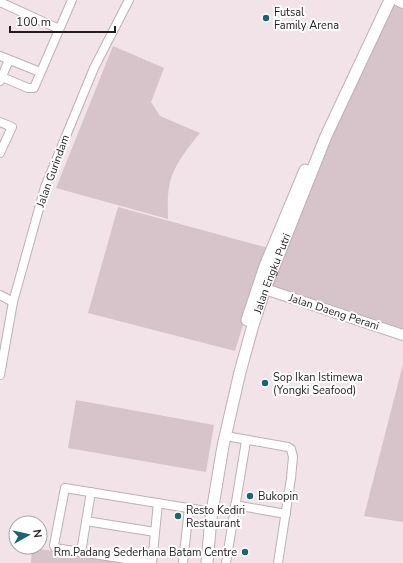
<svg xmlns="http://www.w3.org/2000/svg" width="403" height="563" font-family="'Nunito Sans',sans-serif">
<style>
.green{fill:#d7c3ca}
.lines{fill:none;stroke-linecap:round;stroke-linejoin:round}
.minor-casing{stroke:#beb0b5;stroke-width:10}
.tertiary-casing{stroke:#beb0b5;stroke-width:12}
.secondary-casing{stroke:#beb0b5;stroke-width:13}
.minor{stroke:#fff;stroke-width:8}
.tertiary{stroke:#fff;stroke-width:10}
.secondary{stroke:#fff;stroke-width:11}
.poi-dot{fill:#19666e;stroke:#fff;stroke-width:1.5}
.labels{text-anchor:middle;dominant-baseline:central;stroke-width:4;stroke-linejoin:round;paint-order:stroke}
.poi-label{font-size:11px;fill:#221d1e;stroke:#fff;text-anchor:start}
.street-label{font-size:11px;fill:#221d1e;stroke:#fff}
</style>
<rect width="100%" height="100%" fill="#f2e3e8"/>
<g class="green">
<polygon points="393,0 403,6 403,333 270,287 329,136"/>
<path d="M113 46 164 68 151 102 160 116 200 133C187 149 172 167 169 188 167 198 168 209 168 219L56 188Z"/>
<polygon points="118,207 268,248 251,299 235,351 88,313"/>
<polygon points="403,364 403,522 364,516"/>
<polygon points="76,400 214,425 206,472 68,448"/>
<polygon points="32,548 138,563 31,563"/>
</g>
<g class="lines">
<g class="minor-casing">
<g id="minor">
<polyline points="0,2 59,29"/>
<polyline points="0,56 40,72"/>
<polyline points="2,77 28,88 34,88 72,0"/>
<polyline points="0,81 9,60"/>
<polyline points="0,122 12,127 0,153"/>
<polyline points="0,295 13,302"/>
<polyline points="0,375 13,302 45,187 94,68 129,0"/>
<polyline points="226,436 288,447 291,449 293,457 291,478 278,563"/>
<polyline points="235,505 286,514"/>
<polyline points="86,521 155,532"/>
<polyline points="81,552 91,492"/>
<polyline points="151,563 55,548 54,545 65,488 206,511"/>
<polyline points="152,563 158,503"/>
<polyline points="183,563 189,508"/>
<polyline points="226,563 246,441"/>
</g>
</g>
<g class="tertiary-casing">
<g id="tertiary">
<polyline points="397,0 403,3"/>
<polyline points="265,289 403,335"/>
</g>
</g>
<g class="secondary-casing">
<g id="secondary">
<polyline points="247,320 265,266 305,170"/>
<path id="s1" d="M207 563 211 518 223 446 240 372 253 325 265 289 326 136 390 0"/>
</g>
</g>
<use href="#minor" class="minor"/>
<use href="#tertiary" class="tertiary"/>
<use href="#secondary" class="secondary"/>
</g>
<g class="poi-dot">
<circle cx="266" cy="18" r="4"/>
<circle cx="265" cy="383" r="4"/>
<circle cx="250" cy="496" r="4"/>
<circle cx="178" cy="516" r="4"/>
<circle cx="245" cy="552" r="4"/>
</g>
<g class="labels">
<g class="poi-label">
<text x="274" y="12">Futsal<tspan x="274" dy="13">Family Arena</tspan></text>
<text x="273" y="377">Sop Ikan Istimewa<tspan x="273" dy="13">(Yongki Seafood)</tspan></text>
<text x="258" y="496">Bukopin</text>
<text x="186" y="510">Resto Kediri<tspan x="186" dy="13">Restaurant</tspan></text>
<text x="237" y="552" text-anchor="end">Rm.Padang Sederhana Batam Centre</text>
</g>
<g class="street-label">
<text transform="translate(53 171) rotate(-70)">Jalan Gurindam</text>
<text stroke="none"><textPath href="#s1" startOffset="298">Jalan Engku Putri</textPath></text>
<text transform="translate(334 312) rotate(18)">Jalan Daeng Perani</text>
</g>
</g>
<g transform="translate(28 535) rotate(82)"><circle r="19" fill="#ffffff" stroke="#a7a5a5"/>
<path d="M0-3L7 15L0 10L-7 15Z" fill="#19666e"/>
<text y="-6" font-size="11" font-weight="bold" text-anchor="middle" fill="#221d1e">N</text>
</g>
<path d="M10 26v6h105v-6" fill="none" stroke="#221d1e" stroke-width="2"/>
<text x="16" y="26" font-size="12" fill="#221d1e" stroke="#ffffff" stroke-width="3" paint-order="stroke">100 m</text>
</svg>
